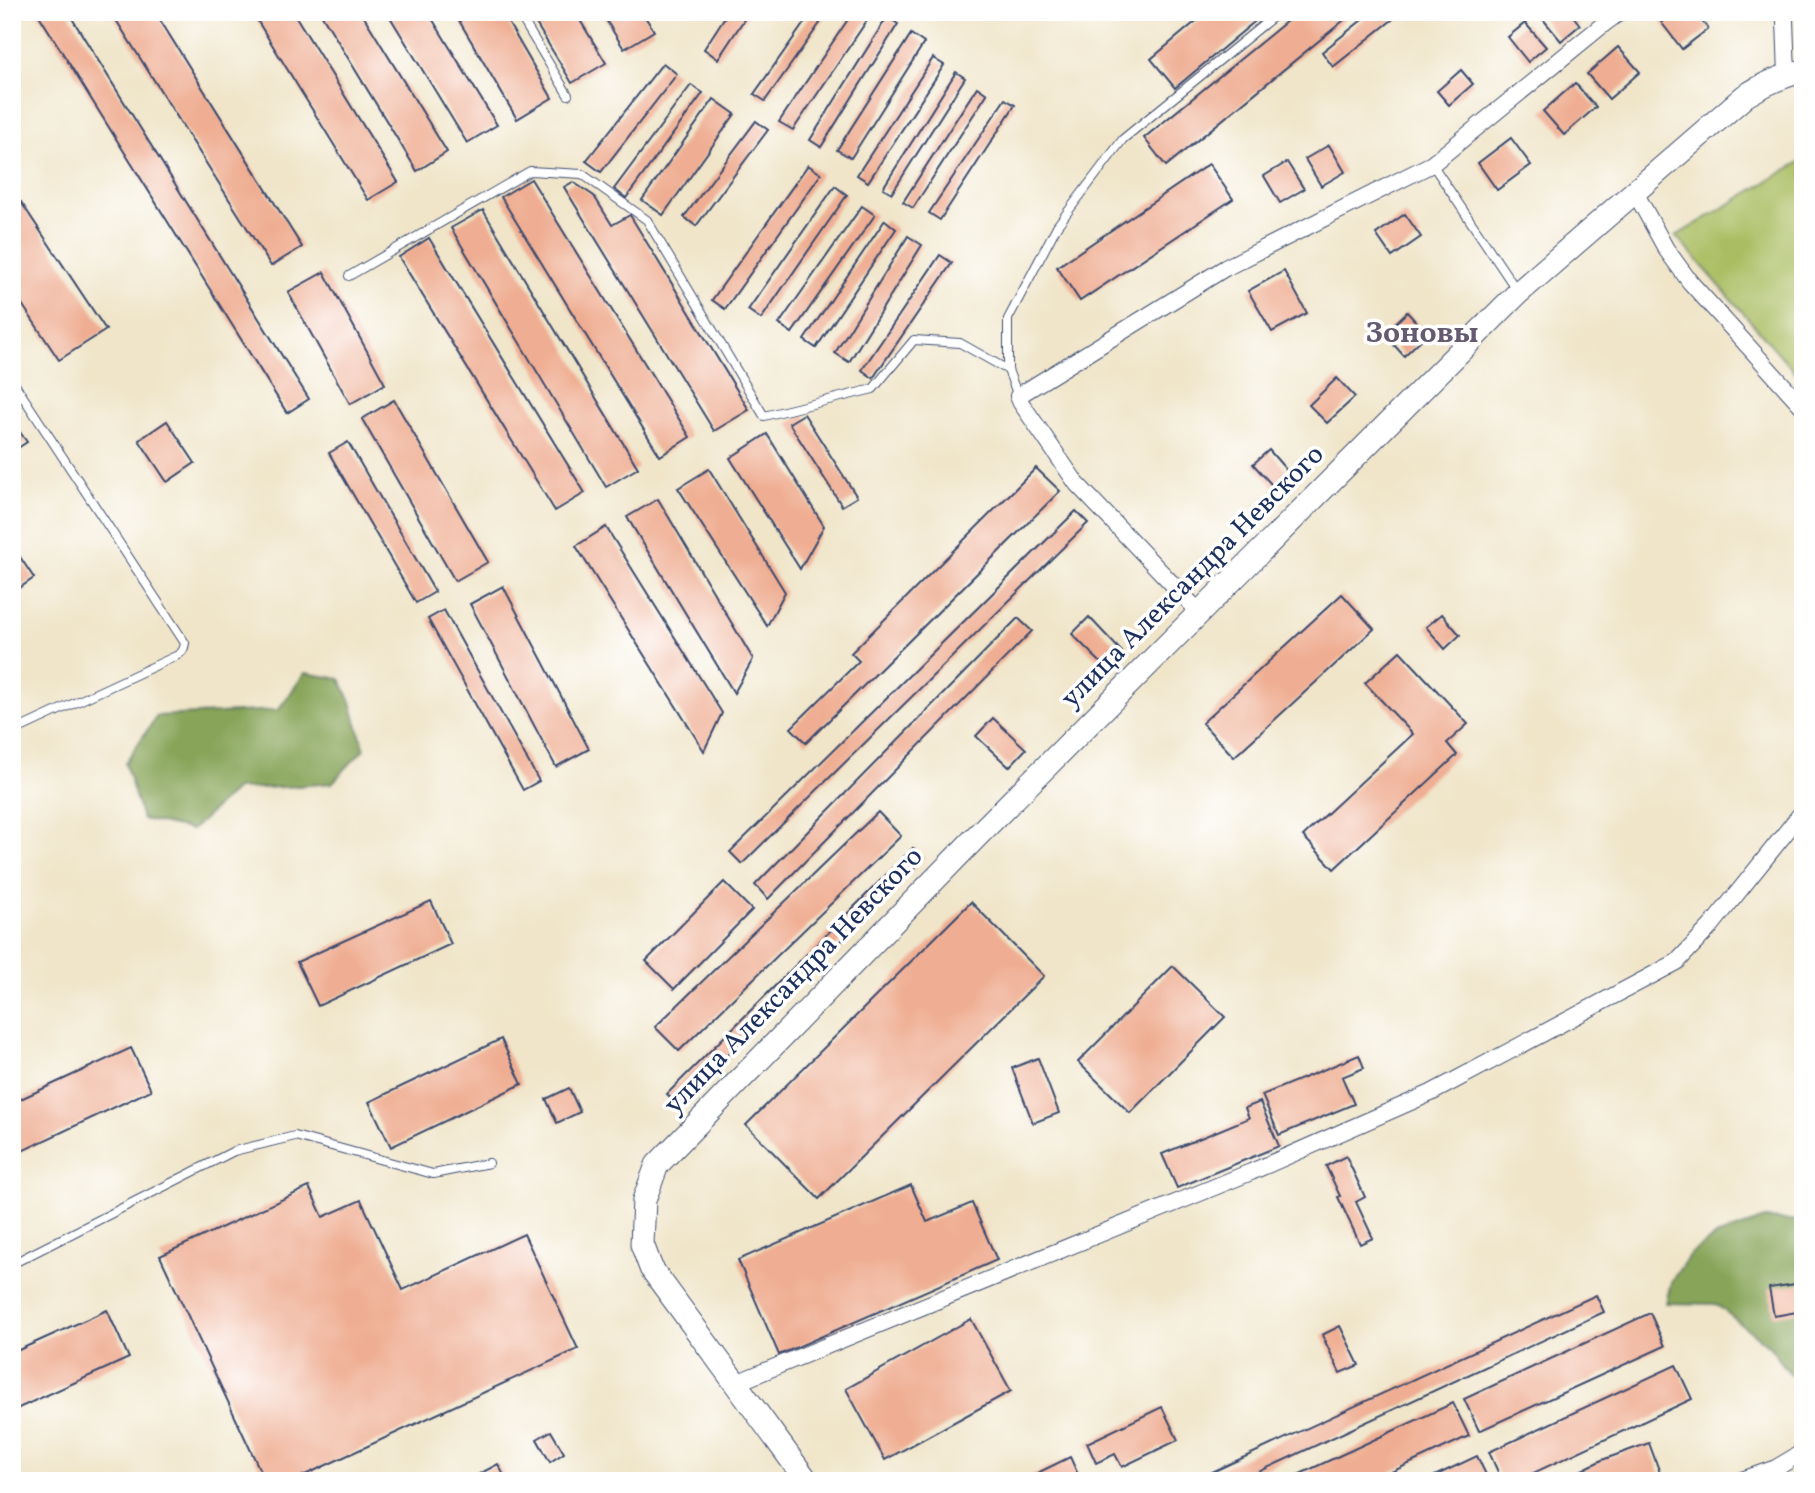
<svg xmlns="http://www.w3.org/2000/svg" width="1815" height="1493" font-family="Vollkorn,serif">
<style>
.green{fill:#aabd62;stroke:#627660;stroke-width:2}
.forest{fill:#87a458;stroke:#516a5b;stroke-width:2}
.building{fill:#efae93}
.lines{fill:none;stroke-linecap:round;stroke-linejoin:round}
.lane-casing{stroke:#3b4a6e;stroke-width:10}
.street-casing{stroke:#3b4a6e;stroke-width:18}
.secondary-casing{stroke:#3b4a6e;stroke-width:25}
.lane{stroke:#fff;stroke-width:8}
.street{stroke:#fff;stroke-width:16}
.secondary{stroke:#fff;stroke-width:23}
.labels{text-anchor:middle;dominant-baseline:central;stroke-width:7;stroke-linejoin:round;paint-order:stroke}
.street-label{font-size:28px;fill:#1b2f5e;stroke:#fff}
.neighbourhood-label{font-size:30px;font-weight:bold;fill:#655b71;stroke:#fff}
</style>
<rect width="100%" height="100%" fill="#fff"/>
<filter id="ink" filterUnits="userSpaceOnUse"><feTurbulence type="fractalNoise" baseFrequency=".0143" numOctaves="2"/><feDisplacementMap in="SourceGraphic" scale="14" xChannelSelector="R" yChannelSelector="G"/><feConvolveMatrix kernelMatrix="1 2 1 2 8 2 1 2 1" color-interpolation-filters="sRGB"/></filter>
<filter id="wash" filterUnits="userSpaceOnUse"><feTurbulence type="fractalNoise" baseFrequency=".00686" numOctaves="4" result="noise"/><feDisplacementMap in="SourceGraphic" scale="28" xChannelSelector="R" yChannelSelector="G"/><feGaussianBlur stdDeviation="1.57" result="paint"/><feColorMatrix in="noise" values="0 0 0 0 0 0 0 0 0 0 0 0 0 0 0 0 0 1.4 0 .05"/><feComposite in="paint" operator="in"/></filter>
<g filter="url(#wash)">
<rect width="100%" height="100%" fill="#f0e5c9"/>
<polygon class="green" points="1803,160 1803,381 1676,236"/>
<g class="forest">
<polygon points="305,673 340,679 351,702 364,749 332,783 285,787 236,789 192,830 142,819 125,763 157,716 278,710"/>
<polygon points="1765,1219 1803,1221 1803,1391 1769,1346 1716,1304 1666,1303 1671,1282 1690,1254 1716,1236"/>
</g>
<g id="blocks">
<g class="building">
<polygon points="37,12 68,12 309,399 287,413"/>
<polygon points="111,12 155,12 302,247 271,266"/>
<polygon points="252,12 293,12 398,182 368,200"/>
<polygon points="320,12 361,12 447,152 417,171"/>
<polygon points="387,12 428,12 497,125 467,143"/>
<polygon points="454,12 502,12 552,98 517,119"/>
<polygon points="529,12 575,12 606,63 572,83"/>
<polygon points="601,12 642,12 654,31 624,49"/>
<polygon points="728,12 749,12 718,59 704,49"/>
<polygon points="812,12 828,12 765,101 754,94"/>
<polygon points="853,12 864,12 870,16 793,130 779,122"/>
<polygon points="1207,12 1266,12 1175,88 1151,59"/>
<polygon points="1298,12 1354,12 1166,166 1144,138"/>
<polygon points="1372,12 1402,12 1333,67 1322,52"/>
<polygon points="1537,12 1570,12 1580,25 1561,41"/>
<polygon points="1674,12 1695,12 1708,29 1682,49 1661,22"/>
<polygon points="887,17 898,24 821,147 810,140"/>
<polygon points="1525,23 1546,47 1528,62 1508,37"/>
<polygon points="911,34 924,43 851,158 837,150"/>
<polygon points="1618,47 1640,72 1609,99 1587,74"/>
<polygon points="933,58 944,65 868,182 857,175"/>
<polygon points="663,63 677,74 601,172 586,161"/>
<polygon points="1461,70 1473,84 1449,105 1437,91"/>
<polygon points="956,72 965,78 892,193 883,188"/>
<polygon points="1575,83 1596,107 1564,135 1543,111"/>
<polygon points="691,85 703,93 626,198 614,189"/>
<polygon points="977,87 987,94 913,208 903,202"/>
<polygon points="714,99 735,114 663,215 642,200"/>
<polygon points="1005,99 1015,105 940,220 929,213"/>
<polygon points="756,121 768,130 696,226 684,217"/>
<polygon points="1511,138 1531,165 1497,190 1478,163"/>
<polygon points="1329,145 1345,172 1321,186 1305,159"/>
<polygon points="1287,162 1304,189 1280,203 1264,176"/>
<polygon points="1209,164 1233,199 1080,301 1057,267"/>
<polygon points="808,165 821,174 725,309 712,300"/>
<polygon points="531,179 690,437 660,456 501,197"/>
<polygon points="573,182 594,196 612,225 630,215 749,410 714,431 564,187"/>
<polygon points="835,186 847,195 761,319 748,310"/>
<polygon points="21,202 106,330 59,360 12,289 12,208"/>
<polygon points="862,206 875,215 792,333 779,324"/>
<polygon points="483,210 638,468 606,487 451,228"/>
<polygon points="1405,214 1421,237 1392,257 1376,234"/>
<polygon points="885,220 896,229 816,348 804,340"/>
<polygon points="908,236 922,245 849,362 835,353"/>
<polygon points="429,238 585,493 555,511 399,257"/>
<polygon points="940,255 952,263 873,378 862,370"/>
<polygon points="1284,271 1307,313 1272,332 1248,291"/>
<polygon points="324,272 385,384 350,404 288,292"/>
<polygon points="1407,312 1427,334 1404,356 1384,334"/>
<polygon points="1337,378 1355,397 1327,423 1309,405"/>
<polygon points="394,400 488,562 455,581 362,419"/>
<polygon points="804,414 857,497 842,506 789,423"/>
<polygon points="12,421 27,442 12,452"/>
<polygon points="167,421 195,463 167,482 139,440"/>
<polygon points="767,434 824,526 800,569 730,458"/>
<polygon points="348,442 435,592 416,603 329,453"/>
<polygon points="1269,450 1295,480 1280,494 1253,464"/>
<polygon points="1036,468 1060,491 806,743 791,728 859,661 851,653"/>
<polygon points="709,469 785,592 767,626 678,488"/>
<polygon points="658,499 753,659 734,693 627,517"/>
<polygon points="1076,511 1088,523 742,864 730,852"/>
<polygon points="606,527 722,713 704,751 576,546"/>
<polygon points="12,545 34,578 12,593"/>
<polygon points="503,586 589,749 556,767 470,604"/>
<polygon points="1342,594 1374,629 1234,757 1202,723"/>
<polygon points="444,610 539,781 523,790 428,619"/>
<polygon points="1442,614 1460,635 1445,649 1426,627"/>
<polygon points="1089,617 1122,652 1106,668 1072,634"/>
<polygon points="1018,618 1032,631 768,899 755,885"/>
<polygon points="1400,651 1468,724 1447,743 1457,755 1334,869 1303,836 1413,734 1365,683"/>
<polygon points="993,718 1026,749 1009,767 976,736"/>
<polygon points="878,812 901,836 679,1051 655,1027"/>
<polygon points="913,848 924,858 678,1105 667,1094"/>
<polygon points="724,882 752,910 674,989 646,961"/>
<polygon points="431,901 451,944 318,1006 297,962"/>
<polygon points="971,902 1044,976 819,1199 746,1125"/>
<polygon points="1173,966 1225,1017 1130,1113 1078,1062"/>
<polygon points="501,1039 522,1084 391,1147 369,1102"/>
<polygon points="131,1048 151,1090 20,1152 12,1134 12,1103"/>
<polygon points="1359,1055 1364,1068 1342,1077 1354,1104 1279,1135 1262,1095"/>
<polygon points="1038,1058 1059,1113 1033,1123 1012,1068"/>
<polygon points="569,1088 580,1112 557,1123 546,1099"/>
<polygon points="1260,1102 1279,1146 1177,1188 1162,1154 1249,1118 1245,1108"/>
<polygon points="1346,1156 1365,1197 1356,1202 1373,1238 1360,1244 1338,1197 1340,1196 1326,1166"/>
<polygon points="911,1185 927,1222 972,1203 997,1260 779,1355 738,1260"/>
<polygon points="309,1187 323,1217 361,1200 403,1290 524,1234 578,1349 292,1481 265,1481 160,1256"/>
<polygon points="1803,1283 1803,1311 1774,1316 1769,1288"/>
<polygon points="1596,1295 1604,1312 1239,1481 1214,1481 1210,1473"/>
<polygon points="107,1310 129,1358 12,1411 12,1353"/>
<polygon points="1650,1313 1665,1346 1479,1431 1464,1399"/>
<polygon points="971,1319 1011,1391 885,1460 846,1389"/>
<polygon points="1340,1326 1359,1365 1340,1373 1322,1335"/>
<polygon points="1676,1365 1692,1399 1516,1481 1502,1481 1489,1452"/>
<polygon points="1453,1403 1469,1436 1372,1481 1285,1481"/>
<polygon points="1162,1407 1178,1440 1122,1467 1115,1454 1096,1463 1087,1443"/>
<polygon points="551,1431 564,1453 550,1462 537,1439"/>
<polygon points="1649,1443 1663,1481 1560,1481 1602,1460"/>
<polygon points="1477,1456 1489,1481 1424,1481"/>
<polygon points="1070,1457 1081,1481 1021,1481"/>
<polygon points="498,1464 507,1481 466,1481"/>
</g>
</g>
</g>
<g filter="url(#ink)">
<use href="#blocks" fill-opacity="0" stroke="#3b4a6e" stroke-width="2"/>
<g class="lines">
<g class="lane-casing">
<g id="lane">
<polyline points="518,12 568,95"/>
<polyline points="1432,164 1518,292"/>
<polyline points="349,276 530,171 582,174 647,220 764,416 873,389 914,340 960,343 1008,370"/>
<path d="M12 380 185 643C184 650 182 653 176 656L12 732"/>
<polyline points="1018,396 1008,370 1008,319 1057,226 1123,139 1279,12"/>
<polyline points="12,1264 234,1151 295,1136 433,1174 489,1163"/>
</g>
</g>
<g class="street-casing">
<g id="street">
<polyline points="1783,12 1785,21 1787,75"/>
<polyline points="1635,192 1666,249 1690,282 1803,407"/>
<polyline points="1200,613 1077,484 1021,403 1018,396 1225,268 1432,164 1605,23 1620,12"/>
<polyline points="736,1383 1251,1172 1431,1093 1677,962 1711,926 1803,811"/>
<polyline points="1739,1481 1776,1468 1803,1452"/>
</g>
</g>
<g class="secondary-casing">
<path id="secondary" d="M807 1481 651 1268 642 1244 644 1200 657 1165 978 835 1518 293 1745 96C1764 84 1781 76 1803 71"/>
</g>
<use href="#lane" class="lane"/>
<use href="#street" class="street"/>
<use href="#secondary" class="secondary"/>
</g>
</g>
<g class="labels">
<g class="street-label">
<text transform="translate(1193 577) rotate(-45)">улица Александра Невского</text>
<text transform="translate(794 981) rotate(-46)">улица Александра Невского</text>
</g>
<g class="neighbourhood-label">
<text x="1422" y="334">Зоновы</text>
</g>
</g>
<rect width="1815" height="1493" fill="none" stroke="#fff" stroke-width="42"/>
</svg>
